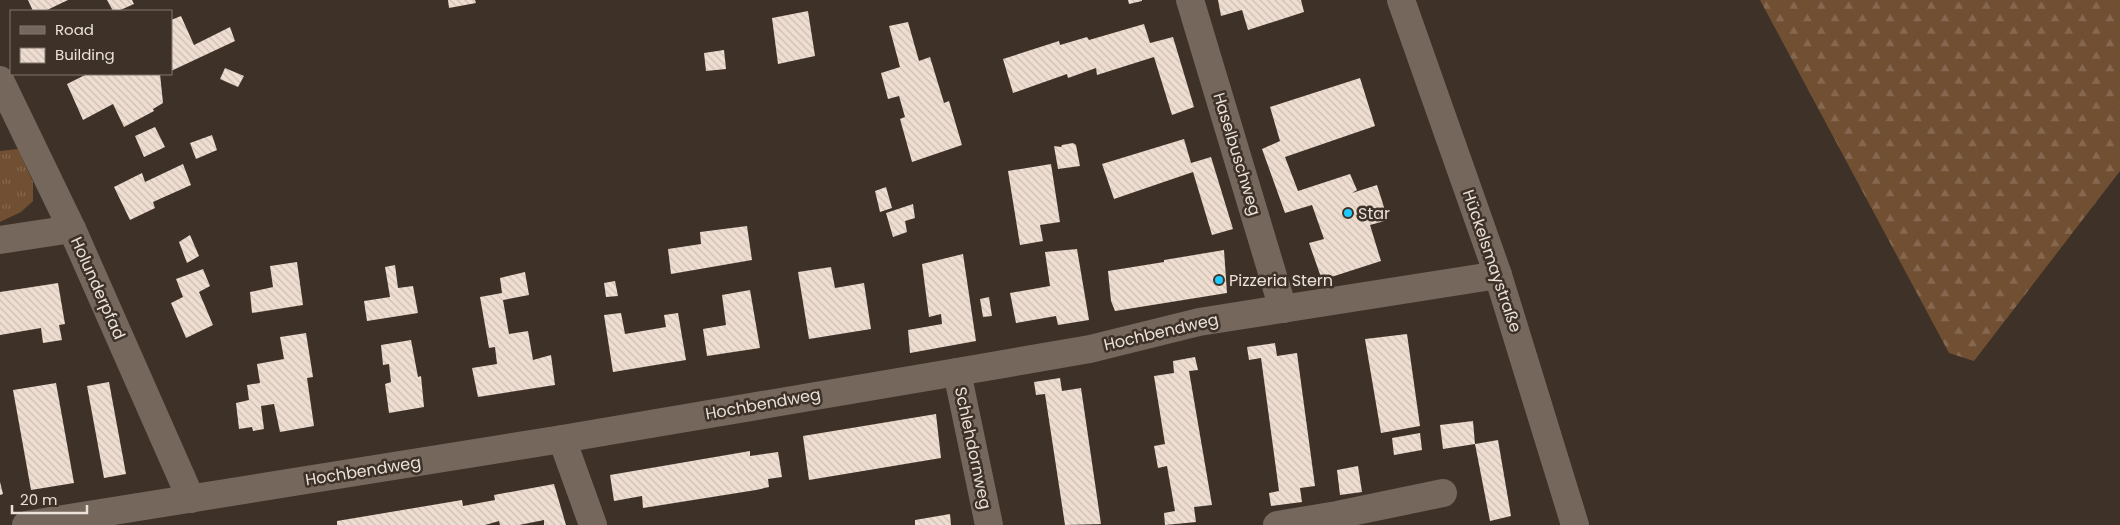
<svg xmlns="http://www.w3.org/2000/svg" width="2120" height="525" font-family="Poppins,sans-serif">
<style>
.grass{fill:url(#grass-tufts)}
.forest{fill:url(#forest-firs)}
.building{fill:url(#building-back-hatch)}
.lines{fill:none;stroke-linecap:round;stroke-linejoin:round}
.street{stroke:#75675c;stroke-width:28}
.secondary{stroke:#75675c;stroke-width:28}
.poi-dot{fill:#1ec9fd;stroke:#3e3127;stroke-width:2}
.labels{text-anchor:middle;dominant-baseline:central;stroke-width:5;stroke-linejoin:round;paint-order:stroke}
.street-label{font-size:16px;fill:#e9e1da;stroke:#3e3127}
.poi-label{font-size:16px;fill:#e9e1da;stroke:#3e3127;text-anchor:start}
</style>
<defs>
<pattern id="grass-tufts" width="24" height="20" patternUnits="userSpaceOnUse" patternTransform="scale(1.25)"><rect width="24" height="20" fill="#714f32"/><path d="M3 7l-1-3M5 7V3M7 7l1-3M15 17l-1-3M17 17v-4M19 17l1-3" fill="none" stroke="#85684f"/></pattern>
<pattern id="forest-firs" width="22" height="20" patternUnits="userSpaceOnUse" patternTransform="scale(1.25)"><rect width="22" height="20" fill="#714f32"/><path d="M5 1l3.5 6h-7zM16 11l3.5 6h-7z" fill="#85684f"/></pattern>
<pattern id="building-back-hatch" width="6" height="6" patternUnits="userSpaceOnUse" patternTransform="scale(1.25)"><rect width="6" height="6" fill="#eeddd0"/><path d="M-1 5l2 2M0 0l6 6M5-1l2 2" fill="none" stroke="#ccbeb3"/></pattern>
</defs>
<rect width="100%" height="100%" fill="#3e3127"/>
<polygon class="grass" points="18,149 33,182 33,201 21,212 0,222 0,151"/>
<polygon class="forest" points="1760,0 2120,0 2120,171 1974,361 1949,353"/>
<g class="building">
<polygon points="28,0 68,0 45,11 33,11"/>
<polygon points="107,0 132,0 134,4 118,11 113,11"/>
<polygon points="448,0 475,0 476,3 449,8"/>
<polygon points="1128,0 1142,0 1142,1 1129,4"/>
<polygon points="1218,0 1301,0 1304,12 1248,30 1242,10 1221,16"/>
<polygon points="808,11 815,56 778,64 772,18"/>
<polygon points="181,16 194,45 230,27 235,41 171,71 171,20"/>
<polygon points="908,22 919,61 930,57 944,103 949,101 962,145 912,162 900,119 905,117 899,96 888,99 881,73 900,67 889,26"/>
<polygon points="1144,24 1150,43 1173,37 1194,107 1172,115 1154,57 1097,75 1096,68 1068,78 1067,74 1013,93 1003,59 1059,41 1060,45 1087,37 1089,40"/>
<polygon points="724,50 726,69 706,71 704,53"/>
<polygon points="225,68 244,76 238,87 220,79"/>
<polygon points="87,74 160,74 163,103 153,109 154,111 124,127 113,104 83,120 67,84"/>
<polygon points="1360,78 1375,126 1285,157 1298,191 1350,174 1357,190 1352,193 1377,185 1388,220 1370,225 1381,261 1322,280 1309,243 1324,239 1312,205 1285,213 1262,149 1280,141 1270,107"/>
<polygon points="155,127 165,147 144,157 135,136"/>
<polygon points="212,135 217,150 196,159 190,143"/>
<polygon points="1184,139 1191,163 1211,157 1233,229 1212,235 1193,172 1114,199 1102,164"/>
<polygon points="1073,143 1076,145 1080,166 1058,169 1054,146 1061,147 1062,145"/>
<polygon points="183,164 191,185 153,202 155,208 130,220 114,187 142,173 145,182"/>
<polygon points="1051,164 1060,222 1040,225 1043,241 1020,245 1008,171"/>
<polygon points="886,187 892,208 880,212 875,191"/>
<polygon points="913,204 915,218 905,221 907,232 893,237 886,213"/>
<polygon points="747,226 752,260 671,274 668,249 701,244 700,232"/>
<polygon points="190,235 199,256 187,263 179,242"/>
<polygon points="1077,249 1089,320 1058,325 1056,316 1016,323 1010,293 1050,286 1045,252"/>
<polygon points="1224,250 1227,293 1115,311 1111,301 1108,271 1164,262 1164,260"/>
<polygon points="963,254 976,341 910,353 908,330 942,324 941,314 929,317 922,264"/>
<polygon points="297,262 303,305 252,313 250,292 273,287 270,266"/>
<polygon points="395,265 398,288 413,286 418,313 367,321 364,301 390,297 385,267"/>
<polygon points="831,267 835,288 864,283 871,329 809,339 798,272"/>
<polygon points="203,269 210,286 199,292 213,325 186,338 171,303 183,297 176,279"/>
<polygon points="525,272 529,295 503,300 509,334 528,331 533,360 551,355 555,385 478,397 472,368 497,364 495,347 489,348 480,297 502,293 500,278"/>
<polygon points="615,281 618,296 606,297 604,283"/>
<polygon points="58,283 65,324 59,325 62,340 43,343 41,328 0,335 0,292"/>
<polygon points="750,290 760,348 707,356 703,329 726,325 722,295"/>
<polygon points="989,297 992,316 983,317 980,299"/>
<polygon points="621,313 625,334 666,327 664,315 678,313 686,360 613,372 604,315"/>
<polygon points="306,333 313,377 307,378 314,426 280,432 274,404 261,406 264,429 253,431 252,427 239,429 236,403 249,400 247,385 260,383 257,364 284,359 280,337"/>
<polygon points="1407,334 1420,426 1381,433 1365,339"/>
<polygon points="411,340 418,377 421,376 424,407 389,413 385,384 391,382 389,364 383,365 381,345"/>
<polygon points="1275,343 1277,356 1297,353 1315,486 1300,488 1302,502 1271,506 1269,493 1279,491 1261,358 1249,360 1247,347"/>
<polygon points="1195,357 1198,370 1189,371 1212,505 1194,507 1196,522 1165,525 1164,513 1175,511 1167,466 1158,468 1154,446 1165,444 1154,376 1174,373 1173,361"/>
<polygon points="1060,378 1062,391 1081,388 1101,524 1065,525 1045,394 1036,395 1034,382"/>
<polygon points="109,382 126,474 104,478 87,386"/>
<polygon points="56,383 74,483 31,490 13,390"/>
<polygon points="936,414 941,458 809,480 803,436"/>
<polygon points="1473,421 1475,444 1443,449 1440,425"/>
<polygon points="1420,433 1422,450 1394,455 1392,438"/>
<polygon points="1498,440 1511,516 1490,521 1475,444"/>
<polygon points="750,451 750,456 778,452 782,477 768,479 769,487 756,490 643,508 642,496 614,501 610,475"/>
<polygon points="1358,466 1362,492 1340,495 1337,470"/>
<polygon points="0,482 3,494 0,495"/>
<polygon points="554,484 566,525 544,525 544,520 519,525 500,525 499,521 485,525 337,525 337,521 462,500 463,506 495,500 494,495"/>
<polygon points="950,514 951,525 915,525 915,520"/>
</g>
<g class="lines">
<g class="street">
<polyline points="1190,0 1283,309"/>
<polyline points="0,80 72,229 191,499"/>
<polyline points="0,240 72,229"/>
<polyline points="957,372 989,525"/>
<polyline points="562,439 593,525"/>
<polyline points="26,525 562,439 957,372 1090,349 1199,322 1498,275"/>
<polyline points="1277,525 1337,515 1443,493"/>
</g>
<polyline class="secondary" points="1401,0 1498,275 1575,525"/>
</g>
<g class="poi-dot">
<circle cx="1348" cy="213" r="5"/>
<circle cx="1219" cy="280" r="5"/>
</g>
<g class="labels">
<g class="street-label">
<text transform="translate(1237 154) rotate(73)">Haselbuschweg</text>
<text transform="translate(1492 261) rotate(71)">Hückelsmaystraße</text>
<text transform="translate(98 288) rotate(66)">Holunderpfad</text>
<text transform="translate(1161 332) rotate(-13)">Hochbendweg</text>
<text transform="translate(763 404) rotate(-10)">Hochbendweg</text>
<text transform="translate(973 448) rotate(78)">Schlehdornweg</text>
<text transform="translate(363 471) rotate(-9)">Hochbendweg</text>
</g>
<g class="poi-label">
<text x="1358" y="213">Star</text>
<text x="1229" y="280">Pizzeria Stern</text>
</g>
</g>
<rect x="10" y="10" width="162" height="65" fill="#3e3127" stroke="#82776f"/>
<rect x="20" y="26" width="25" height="8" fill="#75675c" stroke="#82776f"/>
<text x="55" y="35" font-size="15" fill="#e9e1da">Road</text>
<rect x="20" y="48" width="25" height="15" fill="url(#building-back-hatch)" stroke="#82776f"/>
<text x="55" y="60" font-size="15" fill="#e9e1da">Building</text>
<path d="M12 505v8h75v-8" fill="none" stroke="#e9e1da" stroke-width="2.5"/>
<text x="20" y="505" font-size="15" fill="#e9e1da" stroke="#3e3127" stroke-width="4" paint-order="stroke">20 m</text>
</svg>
